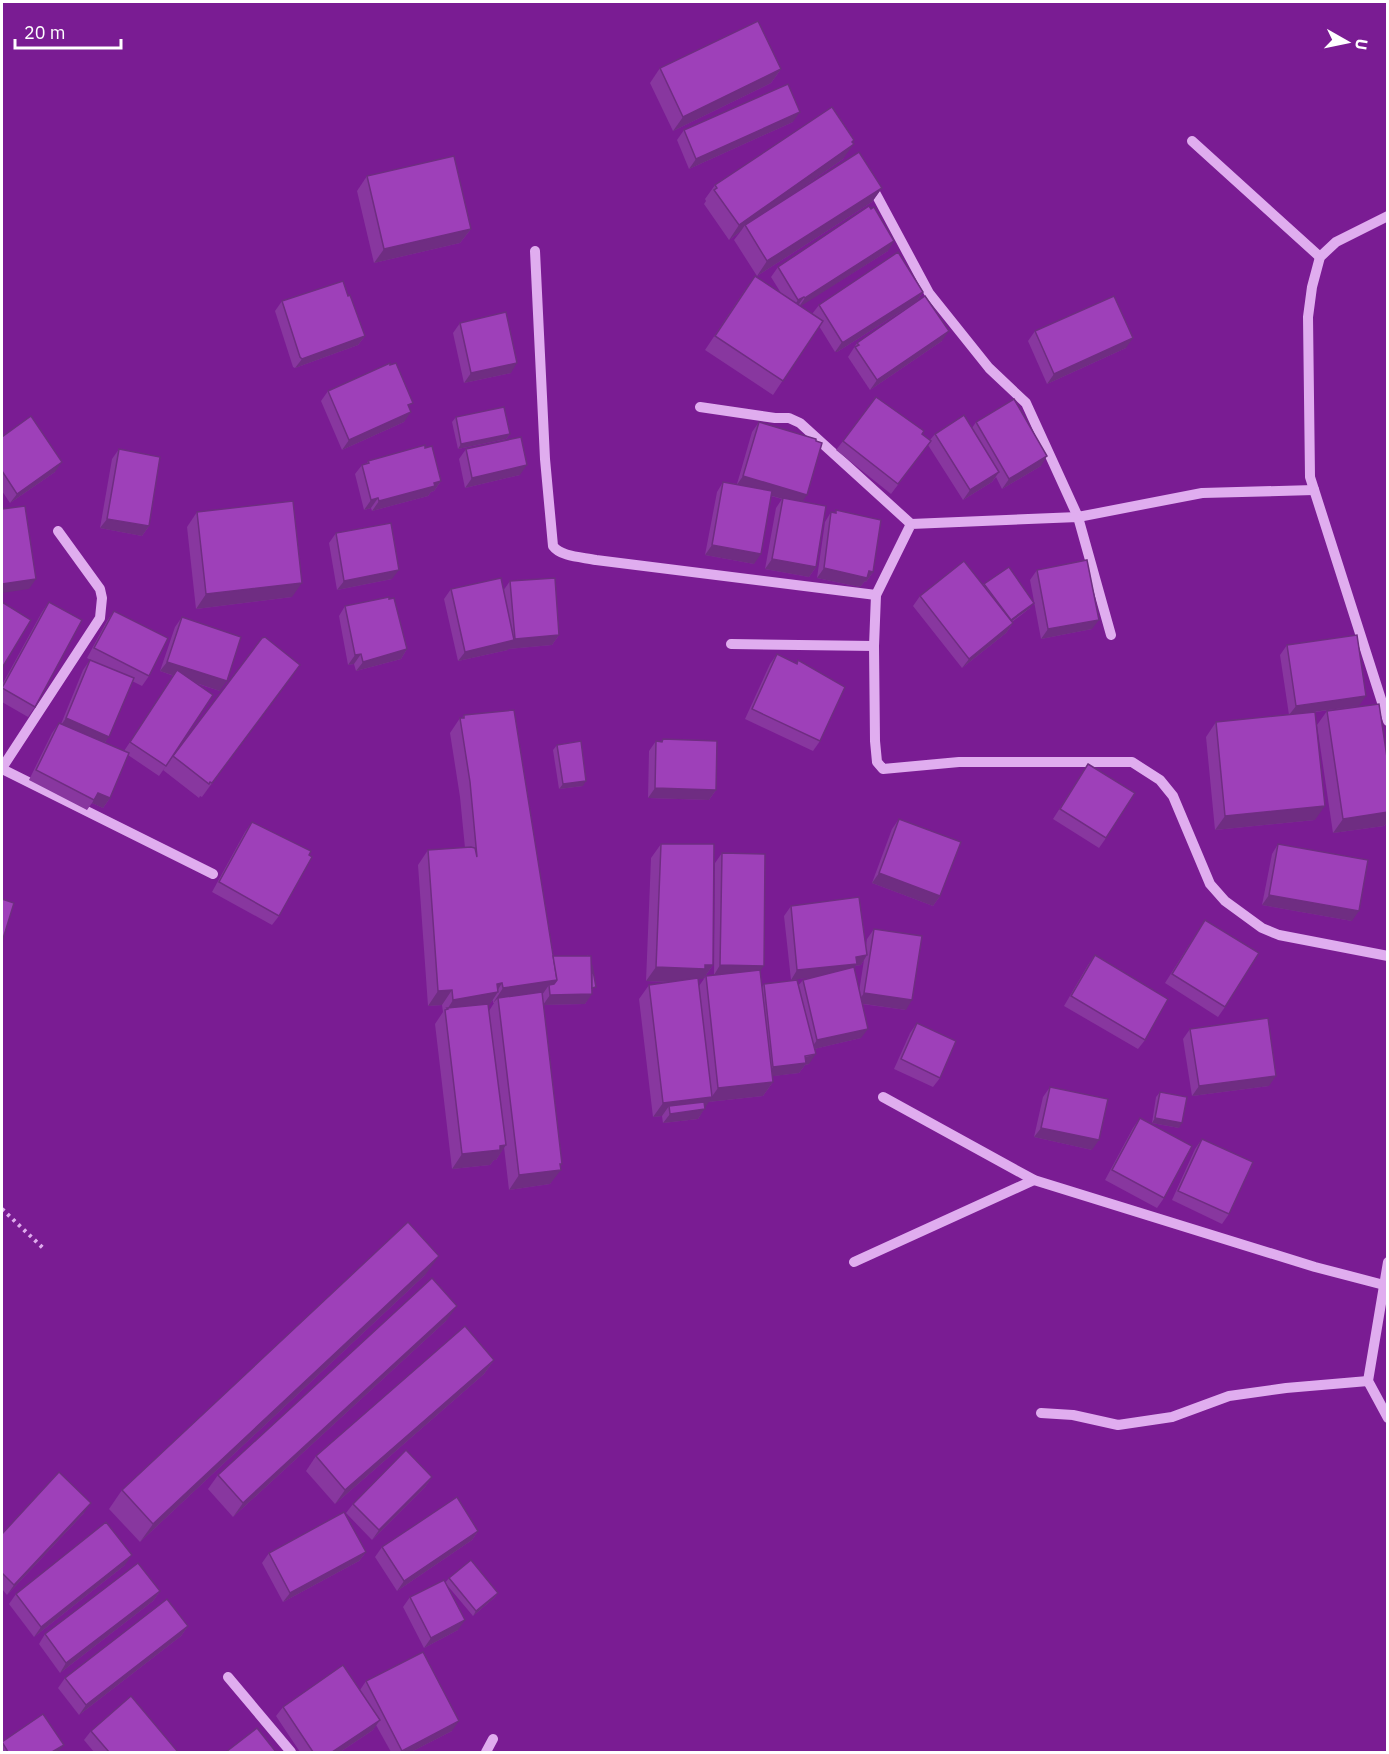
<svg xmlns="http://www.w3.org/2000/svg" width="1389" height="1754" font-family="'IBM Plex Sans',sans-serif">
<style>
.lines{fill:none;stroke-linecap:round;stroke-linejoin:round}
.path{stroke:#e0adef;stroke-width:4;stroke-dasharray:3 4.5;stroke-linecap:butt}
.minor{stroke:#e0adef;stroke-width:10}
.wall{fill:#88379f;fill-rule:evenodd}
.shaded-wall{fill:#6f2d82}
.building{fill:#9e40b9;stroke:#6f2d82;stroke-width:1.5}
</style>
<rect width="100%" height="100%" fill="#7a1c93"/>
<g class="lines">
<polyline class="path" points="2,1209 43,1248"/>
<g class="minor">
<polyline points="1192,141 1320,257"/>
<polyline points="870,183 929,293 989,368 1026,403 1078,517 1202,493 1314,490"/>
<polyline points="1388,216 1336,242 1320,257 1312,287 1308,317 1310,477 1388,721"/>
<path d="M535 251 545 459 553 546C561 557 582 557 596 560L876 595"/>
<polyline points="700,407 775,418 789,418 800,423 911,524"/>
<polyline points="1111,635 1078,517 911,524 876,595 874,646 875,741 877,762 883,769 959,762 1132,762 1160,780 1173,796 1210,884 1225,901 1262,928 1279,935 1388,956"/>
<polyline points="731,644 874,646"/>
<polyline points="2,768 100,618 102,598 100,589 58,531"/>
<polyline points="2,769 213,874"/>
<polyline points="883,1097 1034,1180 1315,1267 1384,1285"/>
<polyline points="854,1262 1034,1180"/>
<polyline points="1388,1262 1368,1381 1388,1418"/>
<polyline points="1041,1413 1073,1415 1118,1425 1172,1417 1229,1396 1286,1388 1368,1381"/>
<polyline points="228,1677 291,1752"/>
<polyline points="486,1752 493,1739"/>
</g>
</g>
<g class="wall">
<polygon points="660,68 781,69 771,83 673,131 650,83"/>
<polygon points="793,122 689,169 677,140 684,130"/>
<polygon points="852,143 843,159 790,196 882,188 872,202 757,276 734,240 741,231 729,240 704,204 706,201 705,199 715,185"/>
<polygon points="367,176 471,229 460,243 374,263 357,191"/>
<polygon points="888,251 800,306 812,314 819,305 923,292 916,302 837,352 835,352 819,326 773,395 705,350 745,290 781,293 771,277 778,267"/>
<polygon points="348,296 365,336 358,345 295,368 293,367 275,311 282,301"/>
<polygon points="460,323 511,373 464,383 453,333"/>
<polygon points="1035,331 1126,348 1047,384 1028,341"/>
<polygon points="942,341 870,390 848,357 857,343"/>
<polygon points="328,391 409,408 404,422 342,450 321,401"/>
<polygon points="456,417 510,434 506,439 458,449 452,422"/>
<polygon points="759,422 802,502 816,567 809,577 765,569 776,508 782,499 771,496 754,564 705,555 717,492 723,482 737,484 752,432"/>
<polygon points="976,422 1041,466 1002,489 996,477 992,482 963,500 928,445 891,494 836,450 843,441 922,434 930,440 935,434 972,428"/>
<polygon points="2,437 55,472 10,503 2,491"/>
<polygon points="119,449 149,526 142,536 100,528 112,459"/>
<polygon points="466,449 520,475 465,488 459,459"/>
<polygon points="368,461 441,481 434,491 431,492 428,496 372,511 371,508 364,510 355,474 362,465 367,463"/>
<polygon points="836,510 873,572 866,582 865,581 860,587 817,578 825,522 831,512 835,513"/>
<polygon points="197,512 292,597 196,609 187,527"/>
<polygon points="336,533 392,579 337,590 329,543"/>
<polygon points="1037,570 1092,629 1041,639 1030,580"/>
<polygon points="510,581 559,635 552,645 508,649 508,650 458,661 444,599 451,589 503,591"/>
<polygon points="984,584 1030,608 1012,622 1013,623 1006,633 962,668 913,606 920,596"/>
<polygon points="49,602 35,707 28,717 2,702 2,685 42,612"/>
<polygon points="345,606 407,649 401,659 356,671 354,664 348,665 339,616"/>
<polygon points="114,611 149,676 142,686 132,681 105,743 124,751 174,676 160,671 175,627 182,617 220,691 195,683 166,766 159,776 128,755 110,798 103,808 92,803 87,810 29,780 52,733 59,723 61,724 83,670 90,660 101,665 87,658 107,621"/>
<polygon points="1287,645 1359,706 1308,713 1315,820 1215,830 1206,737 1216,722 1289,715 1280,655"/>
<polygon points="777,654 820,741 813,751 745,719 770,664"/>
<polygon points="300,665 202,797 200,796 199,798 163,770 173,756"/>
<polygon points="1327,711 1388,764 1388,821 1384,826 1333,833 1317,725"/>
<path d="M464 715 553 957 587 956 588 955 592 992 585 1004 543 1005 562 1164 550 1184 509 1190 504 1147 496 1160H494L490 1165 452 1169 435 1024 443 1012 442 1005 428 1006 418 865 428 850 465 848 460 797 450 733 460 718H462ZM493 1000V1003H494L489 1011 488 1006Z"/>
<polygon points="663,739 716,790 709,800 648,798 649,751 656,741 661,742"/>
<polygon points="557,745 583,786 559,789 553,750"/>
<polygon points="1088,764 1106,838 1099,848 1053,819"/>
<polygon points="899,819 940,896 933,906 872,883 892,829"/>
<polygon points="252,822 279,916 272,925 212,892 245,832"/>
<path d="M661 844 713 965 703 979H698L699 986 706 976 714 975 715 863 722 853 760 971 762 987 764 984 798 986 803 980 812 977 791 980 784 916 791 906 866 946 867 939 874 929 906 1010 862 1004 861 1038 814 1049 809 1064 805 1065 799 1073 772 1076 773 1082 763 1096 708 1102 698 1119 663 1123 662 1116 653 1117 639 999 649 985 667 982 646 981 651 858ZM864 960 859 992 854 968 855 966 861 965Z"/>
<polygon points="1278,844 1352,921 1262,905 1272,854"/>
<polygon points="1205,920 1225,1007 1218,1017 1165,983"/>
<polygon points="1095,955 1145,1040 1138,1049 1064,1006 1088,965"/>
<polygon points="917,1023 940,1078 933,1087 894,1069 910,1033"/>
<polygon points="1190,1029 1269,1086 1192,1096 1183,1039"/>
<polygon points="1050,1087 1092,1150 1034,1137 1043,1097"/>
<polygon points="1160,1092 1179,1128 1152,1123 1156,1097"/>
<polygon points="1140,1118 1164,1198 1157,1208 1105,1180 1133,1128"/>
<polygon points="1202,1139 1229,1214 1222,1224 1172,1200 1195,1149"/>
<polygon points="426,1274 140,1542 109,1509 122,1490"/>
<polygon points="447,1320 233,1517 208,1489 218,1475"/>
<polygon points="494,1360 484,1374 335,1504 306,1471 316,1456"/>
<polygon points="432,1477 425,1487 372,1540 346,1513 353,1504"/>
<polygon points="84,1513 7,1595 2,1589 2,1534"/>
<polygon points="478,1531 472,1540 397,1591 375,1557 382,1547"/>
<polygon points="366,1552 359,1561 283,1602 262,1563 269,1553"/>
<polygon points="125,1565 34,1637 9,1604 16,1594"/>
<polygon points="449,1578 498,1593 494,1598 473,1616 447,1585 458,1630 424,1648 403,1607 410,1597 445,1583"/>
<polygon points="160,1591 153,1601 60,1673 39,1644 45,1634"/>
<polygon points="188,1626 181,1636 79,1715 58,1688 65,1678"/>
<polygon points="366,1681 452,1731 411,1752 391,1752 376,1725 373,1730 340,1752 300,1752 276,1716 283,1707 360,1690"/>
<polygon points="91,1731 178,1752 94,1752 84,1740"/>
<polygon points="2,1742 58,1752 2,1752"/>
</g>
<g class="shaded-wall">
<polygon points="781,69 771,83 673,131 683,117"/>
<polygon points="800,112 793,122 689,169 696,159"/>
<polygon points="854,140 849,147 854,144 843,159 746,227 745,225 741,231 729,240 739,225"/>
<polygon points="882,188 872,202 757,276 767,261"/>
<polygon points="471,229 460,243 374,263 384,249"/>
<polygon points="894,241 888,251 798,308 805,298"/>
<polygon points="923,292 916,302 837,352 835,352 842,342"/>
<polygon points="804,297 797,307 791,310 798,300"/>
<polygon points="949,331 942,341 870,390 877,380"/>
<polygon points="365,336 358,345 295,368 302,359"/>
<polygon points="1133,338 1126,348 1047,384 1054,374"/>
<polygon points="517,363 511,373 464,383 471,373"/>
<polygon points="411,412 404,422 342,450 349,440"/>
<polygon points="510,434 506,439 458,449 461,444"/>
<polygon points="1047,456 1041,466 1002,489 1009,479"/>
<polygon points="62,462 55,472 10,503 17,494"/>
<polygon points="527,465 520,475 465,488 472,478"/>
<polygon points="999,472 992,482 963,500 970,490"/>
<polygon points="743,476 807,495 801,504 736,486"/>
<polygon points="441,481 434,491 431,492 428,496 372,511 379,501"/>
<polygon points="378,498 371,508 364,510 371,500"/>
<polygon points="107,519 149,526 142,536 100,528"/>
<polygon points="712,545 761,554 754,564 705,555"/>
<polygon points="772,559 816,567 809,577 765,569"/>
<polygon points="824,568 869,571 873,572 866,582 865,581 860,587 817,578"/>
<polygon points="399,570 392,579 337,590 344,581"/>
<polygon points="36,579 29,589 2,593 2,584"/>
<polygon points="302,583 292,597 196,609 206,594"/>
<polygon points="1034,603 1030,608 1005,626 1008,621"/>
<polygon points="1099,620 1092,629 1041,639 1048,629"/>
<polygon points="1013,623 1006,633 962,668 969,659"/>
<polygon points="559,635 552,645 508,649 508,650 458,661 465,652 515,639"/>
<polygon points="407,649 401,659 356,671 363,662"/>
<polygon points="361,654 354,664 348,665 355,655"/>
<polygon points="167,662 227,681 220,691 160,671"/>
<polygon points="300,665 290,680 202,797 212,783"/>
<polygon points="1366,696 1359,706 1289,715 1296,706"/>
<polygon points="66,718 109,737 102,746 59,728"/>
<polygon points="586,781 583,786 559,789 563,784"/>
<polygon points="655,788 716,790 709,800 648,798"/>
<polygon points="98,793 110,798 103,808 92,803"/>
<polygon points="1325,806 1315,820 1215,830 1225,816"/>
<polygon points="1388,812 1388,821 1384,826 1333,833 1343,819"/>
<polygon points="879,873 940,896 933,906 872,883"/>
<polygon points="1269,895 1359,911 1352,921 1262,905"/>
<polygon points="867,955 861,965 855,966 850,973 791,980 797,970"/>
<polygon points="713,965 703,979 697,979 694,983 646,981 656,967"/>
<polygon points="720,965 764,966 757,975 714,975"/>
<polygon points="557,980 550,990 549,985 542,995 498,998 493,1003 503,988"/>
<polygon points="502,983 496,993 498,992 488,1007 448,1008 453,1000 497,984"/>
<polygon points="452,990 442,1005 428,1006 438,991"/>
<polygon points="864,993 912,1000 906,1010 857,1003"/>
<polygon points="592,994 585,1004 543,1005 550,995"/>
<polygon points="868,1029 861,1038 810,1050 817,1040"/>
<polygon points="816,1054 809,1064 805,1065 799,1073 766,1077 773,1067"/>
<polygon points="1276,1076 1269,1086 1192,1096 1199,1086"/>
<polygon points="773,1082 763,1096 708,1102 718,1088"/>
<polygon points="712,1097 698,1119 663,1123 670,1114 669,1106 662,1116 653,1117 663,1103"/>
<polygon points="1155,1118 1182,1123 1179,1128 1152,1123"/>
<polygon points="1041,1128 1099,1140 1092,1150 1034,1137"/>
<polygon points="506,1145 496,1160 494,1160 490,1165 452,1169 462,1154"/>
<polygon points="562,1164 558,1170 561,1170 550,1184 509,1190 519,1175"/>
<polygon points="439,1256 426,1274 140,1542 153,1524"/>
<polygon points="457,1306 447,1320 233,1517 243,1503"/>
<polygon points="494,1360 484,1374 335,1504 345,1490"/>
<polygon points="432,1477 425,1487 372,1540 379,1530"/>
<polygon points="91,1503 84,1513 7,1595 14,1585"/>
<polygon points="478,1531 472,1540 397,1591 404,1581"/>
<polygon points="366,1552 359,1561 283,1602 290,1593"/>
<polygon points="132,1555 125,1565 34,1637 41,1627"/>
<polygon points="160,1591 153,1601 60,1673 66,1663"/>
<polygon points="498,1593 494,1598 473,1616 476,1611"/>
<polygon points="465,1620 458,1630 424,1648 431,1638"/>
<polygon points="188,1626 181,1636 79,1715 86,1705"/>
<polygon points="380,1720 373,1730 340,1752 332,1752"/>
<polygon points="459,1721 452,1731 411,1752 401,1752"/>
<polygon points="64,1745 58,1752 52,1752"/>
</g>
<g class="building">
<polygon points="758,21 781,69 683,117 660,68"/>
<polygon points="788,84 800,112 696,159 684,130"/>
<polygon points="832,107 854,140 852,142 854,144 739,225 714,190 717,188 715,185"/>
<polygon points="859,152 882,188 767,261 745,225"/>
<polygon points="454,156 471,229 384,249 367,176"/>
<polygon points="869,206 871,209 874,207 894,241 805,298 804,297 798,300 778,267"/>
<polygon points="898,252 923,292 844,342 842,342 819,305"/>
<polygon points="755,276 823,321 783,381 715,336"/>
<polygon points="343,281 348,296 350,295 365,336 302,359 300,357 282,301"/>
<polygon points="925,296 949,331 877,380 855,347 859,345 857,343"/>
<polygon points="1114,296 1133,338 1054,374 1035,331"/>
<polygon points="506,312 517,363 471,373 460,323"/>
<polygon points="390,363 390,365 396,363 413,403 408,405 411,412 349,440 328,391"/>
<polygon points="876,397 924,431 922,434 931,441 898,484 843,441"/>
<polygon points="1014,399 1047,456 1009,479 976,422"/>
<polygon points="504,407 510,434 461,444 456,417"/>
<polygon points="964,415 999,472 970,490 935,434"/>
<polygon points="31,416 62,462 17,494 2,471 2,437"/>
<polygon points="759,422 816,439 816,441 822,443 807,495 743,476"/>
<polygon points="521,437 527,465 472,478 466,449"/>
<polygon points="425,445 425,448 432,446 441,481 434,483 435,486 379,501 378,498 371,500 362,465 369,463 368,461"/>
<polygon points="119,449 160,457 149,526 107,519"/>
<polygon points="723,482 772,491 761,554 712,545"/>
<polygon points="783,498 826,506 816,567 772,559"/>
<polygon points="293,501 302,583 206,594 197,512"/>
<polygon points="25,506 36,579 2,584 2,509"/>
<polygon points="836,510 881,520 873,572 869,571 867,578 824,568 831,512 836,513"/>
<polygon points="391,523 399,570 344,581 336,533"/>
<polygon points="1087,560 1099,620 1048,629 1037,570"/>
<polygon points="964,561 1013,623 969,659 920,596"/>
<polygon points="1009,567 1034,603 1011,620 984,584"/>
<polygon points="501,578 514,640 465,652 451,589"/>
<polygon points="555,578 559,635 515,639 510,581"/>
<polygon points="389,597 389,599 394,598 407,649 363,662 361,654 355,655 345,606"/>
<polygon points="2,602 31,620 2,668"/>
<polygon points="49,602 82,620 35,707 2,688"/>
<polygon points="114,611 168,638 149,676 94,648"/>
<polygon points="182,617 241,637 227,681 167,662"/>
<polygon points="1357,635 1366,696 1296,706 1287,645"/>
<polygon points="265,637 300,665 212,783 210,782 209,784 173,756 262,638"/>
<polygon points="777,654 797,664 798,660 845,687 820,741 752,709"/>
<polygon points="90,660 134,678 109,737 66,718"/>
<polygon points="177,670 213,695 166,766 130,742"/>
<polygon points="1379,704 1388,764 1388,812 1343,819 1327,711"/>
<polygon points="514,710 557,980 503,988 502,983 497,984 498,992 453,1000 452,990 438,991 428,850 471,847 475,848 477,857 470,782 460,718 464,718 464,715"/>
<polygon points="1315,712 1325,806 1225,816 1216,722"/>
<polygon points="59,723 129,753 110,798 98,793 94,800 36,770"/>
<polygon points="663,739 717,741 716,790 655,788 656,741 662,742"/>
<polygon points="581,741 586,781 563,784 557,745"/>
<polygon points="1088,764 1135,793 1106,838 1060,809"/>
<polygon points="899,819 961,842 940,896 879,873"/>
<polygon points="252,822 311,851 309,855 312,857 279,916 219,882"/>
<polygon points="661,844 714,844 713,965 705,965 705,969 656,967"/>
<polygon points="1278,844 1368,860 1359,911 1269,895"/>
<polygon points="722,853 765,854 764,966 720,965"/>
<polygon points="859,897 867,955 856,957 857,964 797,970 791,906"/>
<polygon points="2,899 14,903 2,942"/>
<polygon points="1205,920 1259,953 1225,1007 1172,974"/>
<polygon points="874,929 922,936 912,1000 864,993"/>
<polygon points="1095,955 1168,999 1145,1040 1071,996"/>
<polygon points="553,956 591,956 592,994 550,995 549,985 554,984 557,980"/>
<polygon points="592,965 596,987 592,988"/>
<polygon points="854,967 868,1029 817,1040 803,980"/>
<polygon points="760,970 773,1082 718,1088 706,976"/>
<polygon points="698,978 712,1097 663,1103 649,985"/>
<polygon points="797,980 816,1054 805,1056 806,1063 773,1067 764,984"/>
<polygon points="542,992 562,1164 560,1164 561,1170 519,1175 498,998"/>
<polygon points="488,1004 506,1145 500,1146 500,1150 462,1154 445,1010 448,1009 447,1008"/>
<polygon points="1268,1018 1276,1076 1199,1086 1190,1029"/>
<polygon points="917,1023 956,1041 940,1078 901,1059"/>
<polygon points="1050,1087 1108,1099 1099,1140 1041,1128"/>
<polygon points="1160,1092 1187,1097 1182,1123 1155,1118"/>
<polygon points="704,1102 705,1109 670,1114 669,1106"/>
<polygon points="1140,1118 1192,1146 1164,1198 1112,1170"/>
<polygon points="1202,1139 1253,1162 1229,1214 1178,1191"/>
<polygon points="408,1222 439,1256 153,1524 122,1490"/>
<polygon points="432,1278 457,1306 243,1503 218,1475"/>
<polygon points="465,1326 494,1360 345,1490 316,1456"/>
<polygon points="406,1450 432,1477 379,1530 353,1504"/>
<polygon points="59,1472 91,1503 14,1585 2,1573 2,1534"/>
<polygon points="457,1497 478,1531 404,1581 382,1547"/>
<polygon points="344,1512 366,1552 290,1593 269,1553"/>
<polygon points="106,1522 132,1555 41,1627 16,1594"/>
<polygon points="471,1560 498,1593 476,1611 449,1578"/>
<polygon points="138,1563 160,1591 66,1663 45,1634"/>
<polygon points="444,1580 465,1620 431,1638 410,1597"/>
<polygon points="167,1599 188,1626 86,1705 65,1678"/>
<polygon points="423,1652 459,1721 402,1751 366,1681"/>
<polygon points="343,1665 380,1720 332,1752 313,1752 283,1707"/>
<polygon points="131,1696 178,1752 109,1752 91,1731"/>
<polygon points="43,1714 64,1745 52,1752 8,1752 2,1742"/>
<polygon points="257,1728 276,1752 226,1752"/>
</g>
<rect width="1389" height="1754" fill="none" stroke="#ffffff" stroke-width="6"/>
<g transform="translate(1347 42) rotate(99)" stroke="#7a1c93" stroke-width="4.5" paint-order="stroke">
<path d="M0-4.5L10 22L0 15L-10 22Z" fill="#ffffff"/>
<text y="-9" font-size="16" font-weight="bold" text-anchor="middle" fill="#ffffff">U</text>
</g>
<path d="M15 39v9h106v-9" fill="none" stroke="#ffffff" stroke-width="3"/>
<text x="24" y="39" font-size="18" fill="#ffffff" stroke="#7a1c93" stroke-width="4.5" paint-order="stroke">20 m</text>
</svg>
